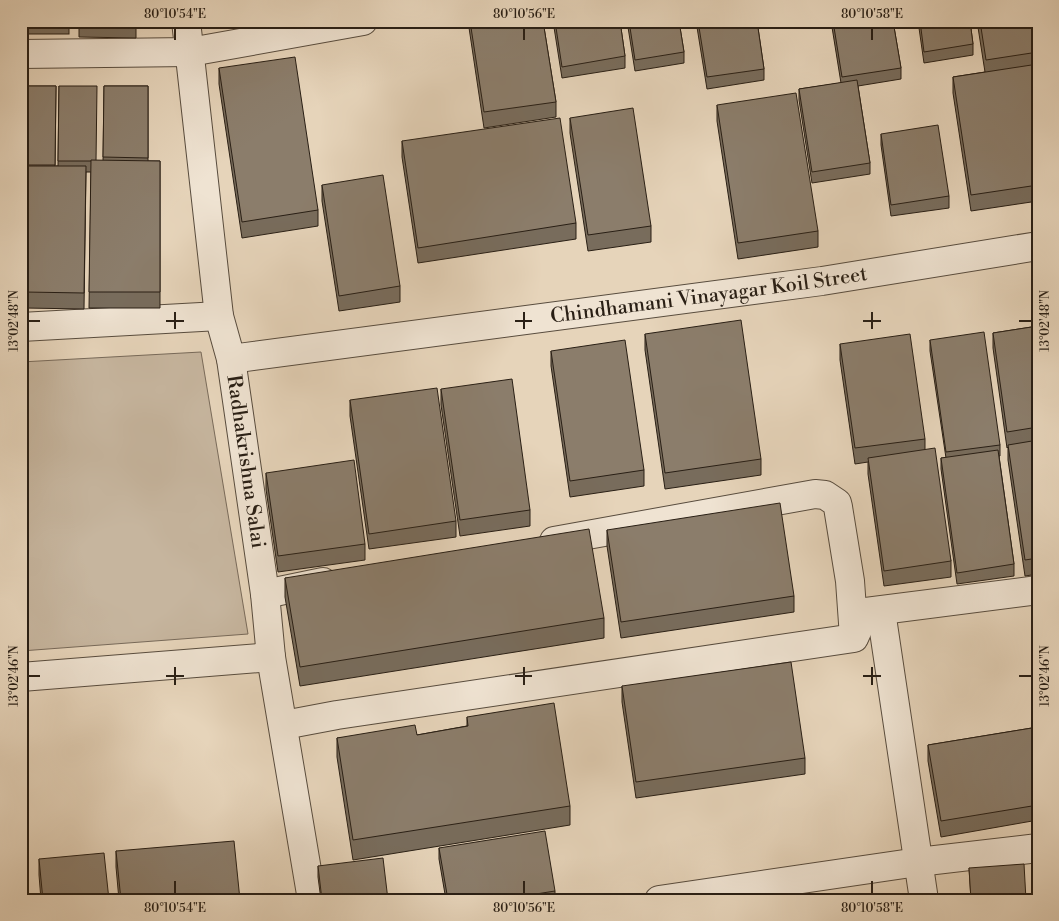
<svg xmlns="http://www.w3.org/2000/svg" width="1059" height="921" font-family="'Libre Bodoni',serif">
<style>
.green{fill:#c6b59e;stroke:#786a5a}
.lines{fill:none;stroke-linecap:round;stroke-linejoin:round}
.minor-casing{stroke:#584c3e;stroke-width:30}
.tertiary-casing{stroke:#584c3e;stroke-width:30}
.minor{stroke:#efe3d2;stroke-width:28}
.tertiary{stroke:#efe3d2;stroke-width:28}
.wall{fill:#786c5c;stroke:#291f15}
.building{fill:#8b7d6b;stroke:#291f15}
.ticks{fill:none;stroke:#291f15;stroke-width:2}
.labels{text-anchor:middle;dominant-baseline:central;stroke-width:4.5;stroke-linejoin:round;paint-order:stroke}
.street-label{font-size:20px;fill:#291f15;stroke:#efe3d2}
.neatline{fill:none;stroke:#291f15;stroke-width:2}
.ticks-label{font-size:12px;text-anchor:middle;fill:#291f15}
</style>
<rect width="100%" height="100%" fill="#e6d4ba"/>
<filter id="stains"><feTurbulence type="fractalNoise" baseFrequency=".004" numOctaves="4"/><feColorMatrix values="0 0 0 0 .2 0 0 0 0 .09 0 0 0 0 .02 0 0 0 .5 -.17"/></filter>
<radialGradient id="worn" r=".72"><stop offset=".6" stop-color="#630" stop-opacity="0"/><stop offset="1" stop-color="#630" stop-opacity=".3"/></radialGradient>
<polygon class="green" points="201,352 248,634 21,651 21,362"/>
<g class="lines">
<g class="minor-casing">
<g id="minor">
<polyline points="21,54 190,52 363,21"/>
<polyline points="21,327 219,316"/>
<path id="s1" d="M231 359 822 281 1038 246"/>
<polyline points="554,541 815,494 825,495 837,503 838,507 850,581 854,637"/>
<polyline points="265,594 323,582"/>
<polyline points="881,611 924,900"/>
<polyline points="21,677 271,657"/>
<polyline points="284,725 337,715 854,638 866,612 1038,590"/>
<polyline points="659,900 918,862 1038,848"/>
</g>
</g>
<g class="tertiary-casing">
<g id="tertiary">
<path id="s2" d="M186 21 219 316 231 359 265 594 271 657 312 900"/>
</g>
</g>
<use href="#minor" class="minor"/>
<use href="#tertiary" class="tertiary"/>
</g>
<g class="wall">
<rect x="21" y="21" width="48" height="13"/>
<polygon points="79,21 136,21 136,38 79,37"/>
<polygon points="211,21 246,21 212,25"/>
<polygon points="468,21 543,21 556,102 556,117 484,128"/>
<polygon points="553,21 620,21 625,56 625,68 562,78"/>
<polygon points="627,21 679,21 684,52 684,63 635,71"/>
<polygon points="696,21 757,21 764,69 764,80 707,89"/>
<polygon points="831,21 893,21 901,68 901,79 858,86 870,163 870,174 812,183 799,100 799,89 841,83"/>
<polygon points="918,21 970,21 973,44 973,55 924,63"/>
<polygon points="977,21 1038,21 1038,201 971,211 953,93 953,77 985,72"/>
<polygon points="219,68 318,210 318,226 242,238 219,84"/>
<polygon points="21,86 56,86 55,166 58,166 59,86 96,161 103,161 104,86 148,86 148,161 160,161 160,308 89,308 91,172 86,172 84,309 25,308 27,176 21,176"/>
<polygon points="717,105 818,231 818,247 738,259 717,121"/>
<polygon points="570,118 651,226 651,242 588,251 570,133"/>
<polygon points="881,134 949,196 949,208 891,216 881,145"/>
<polygon points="402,141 576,223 576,239 418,263 402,157"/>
<polygon points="322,185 400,286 400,302 339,311 322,201"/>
<polygon points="1038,326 1038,574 1025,576 1008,460 1008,447 1007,448 993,348 993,333"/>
<polygon points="645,334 761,459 761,475 665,489 645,350"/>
<polygon points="930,340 1000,445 1000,456 999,456 1014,564 1014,576 957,584 941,469 941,458 946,458 930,351"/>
<polygon points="840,344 925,439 925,450 951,561 951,577 884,586 868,474 868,462 855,464 840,360"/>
<polygon points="551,351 644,470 644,486 570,497 551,366"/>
<polygon points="441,389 530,510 530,526 460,536 441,405"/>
<polygon points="350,400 456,521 456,537 369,549 350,416"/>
<polygon points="266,473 365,544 365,560 278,572 266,489"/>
<polygon points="607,530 794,596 794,612 621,638 607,546"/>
<polygon points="285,578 604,618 604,638 300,686 285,597"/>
<polygon points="622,686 805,758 805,774 636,798 622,702"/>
<polygon points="467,717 570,806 570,825 353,860 337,757 337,738 417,735 467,726"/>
<polygon points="1038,727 1038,820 941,837 928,761 928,745"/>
<polygon points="439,848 555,891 555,900 446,900 439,859"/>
<polygon points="116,851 240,900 119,900 116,867"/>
<polygon points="39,859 109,900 41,900 39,875"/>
<polygon points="318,866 388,900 321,900 318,877"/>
<polygon points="969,868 1026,900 971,900"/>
</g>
<g class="building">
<polygon points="79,21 136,21 136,22"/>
<polygon points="470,21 543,21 556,102 484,112"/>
<polygon points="555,21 620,21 625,56 562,67"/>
<polygon points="629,21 679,21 684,52 635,60"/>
<polygon points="698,21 757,21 764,69 707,77"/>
<polygon points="833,21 893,21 901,68 842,77"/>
<polygon points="920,21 970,21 973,44 924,52"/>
<polygon points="980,21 1038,21 1038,52 986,60"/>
<polygon points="295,57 318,210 242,222 219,68"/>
<polygon points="1038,64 1038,185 971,195 953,77"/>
<polygon points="857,80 870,163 812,172 799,89"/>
<polygon points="21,86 56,86 55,165 21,165"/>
<polygon points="59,86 97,86 96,161 58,161"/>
<polygon points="104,86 148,86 148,158 103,157"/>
<polygon points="796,93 818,231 738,243 717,105"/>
<polygon points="633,108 651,226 588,235 570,118"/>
<polygon points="560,118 576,223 418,248 402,141"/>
<polygon points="938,125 949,196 891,205 881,134"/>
<polygon points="91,160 160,161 160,292 89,292"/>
<polygon points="27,166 86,166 84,293 25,292"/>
<polygon points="383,175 400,286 339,296 322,185"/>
<polygon points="741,320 761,459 665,473 645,334"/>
<polygon points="1038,326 1038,427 1007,432 993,333"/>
<polygon points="984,332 1000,445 946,452 930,340"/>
<polygon points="910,334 925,439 855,448 840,344"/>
<polygon points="625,340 644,470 570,481 551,351"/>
<polygon points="512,379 530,510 460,520 441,389"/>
<polygon points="437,388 456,521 369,534 350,400"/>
<polygon points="1038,440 1038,558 1025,560 1008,445"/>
<polygon points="935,448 951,561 884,571 868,458"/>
<polygon points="998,450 1014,564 957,573 941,458"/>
<polygon points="354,460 365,544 278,556 266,473"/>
<polygon points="780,503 794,596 621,622 607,530"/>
<polygon points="589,529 604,618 300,667 285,578"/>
<polygon points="791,662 805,758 636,782 622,686"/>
<polygon points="554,703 570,806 353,840 337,738 415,725 417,735 468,726 467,717"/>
<polygon points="1038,727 1038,805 941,821 928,745"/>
<polygon points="545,831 555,891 498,900 448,900 439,848"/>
<polygon points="234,841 240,900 121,900 116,851"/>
<polygon points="104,853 109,900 43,900 39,859"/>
<polygon points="383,858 388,900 322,900 318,866"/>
<polygon points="1024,864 1026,900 971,900 969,868"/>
<polygon points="854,898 854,900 833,900"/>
<polygon points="905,898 905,900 886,900"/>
</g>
<path class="ticks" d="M175 28V40M524 28V40M872 28V40M175 312V329M524 312V329M872 312V329M28 321H40M166 321H184M515 321H532M863 321H881M1019 321H1032M175 667V685M524 667V685M872 667V685M28 676H40M166 676H184M515 676H532M863 676H881M1019 676H1032M175 881V894M524 881V894M872 881V894"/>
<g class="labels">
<g class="street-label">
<text stroke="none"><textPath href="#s1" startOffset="482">Chindhamani Vinayagar Koil Street</textPath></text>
<text stroke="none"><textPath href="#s2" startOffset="445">Radhakrishna Salai</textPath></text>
</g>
</g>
<rect width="1059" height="921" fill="none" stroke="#e6d4ba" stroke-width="55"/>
<rect x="28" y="28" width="1004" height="866" class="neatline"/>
<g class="ticks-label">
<text x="175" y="18">80°10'54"E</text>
<text x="524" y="18">80°10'56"E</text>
<text x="872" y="18">80°10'58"E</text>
<text transform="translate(14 321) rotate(-90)" y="4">13°02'48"N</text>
<text transform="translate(1045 321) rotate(-90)" y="4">13°02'48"N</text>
<text transform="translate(14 676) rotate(-90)" y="4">13°02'46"N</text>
<text transform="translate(1045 676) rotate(-90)" y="4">13°02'46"N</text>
<text x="175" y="912">80°10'54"E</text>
<text x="524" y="912">80°10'56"E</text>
<text x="872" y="912">80°10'58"E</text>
</g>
<rect width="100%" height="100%" filter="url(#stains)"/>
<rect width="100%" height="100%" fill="url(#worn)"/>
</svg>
